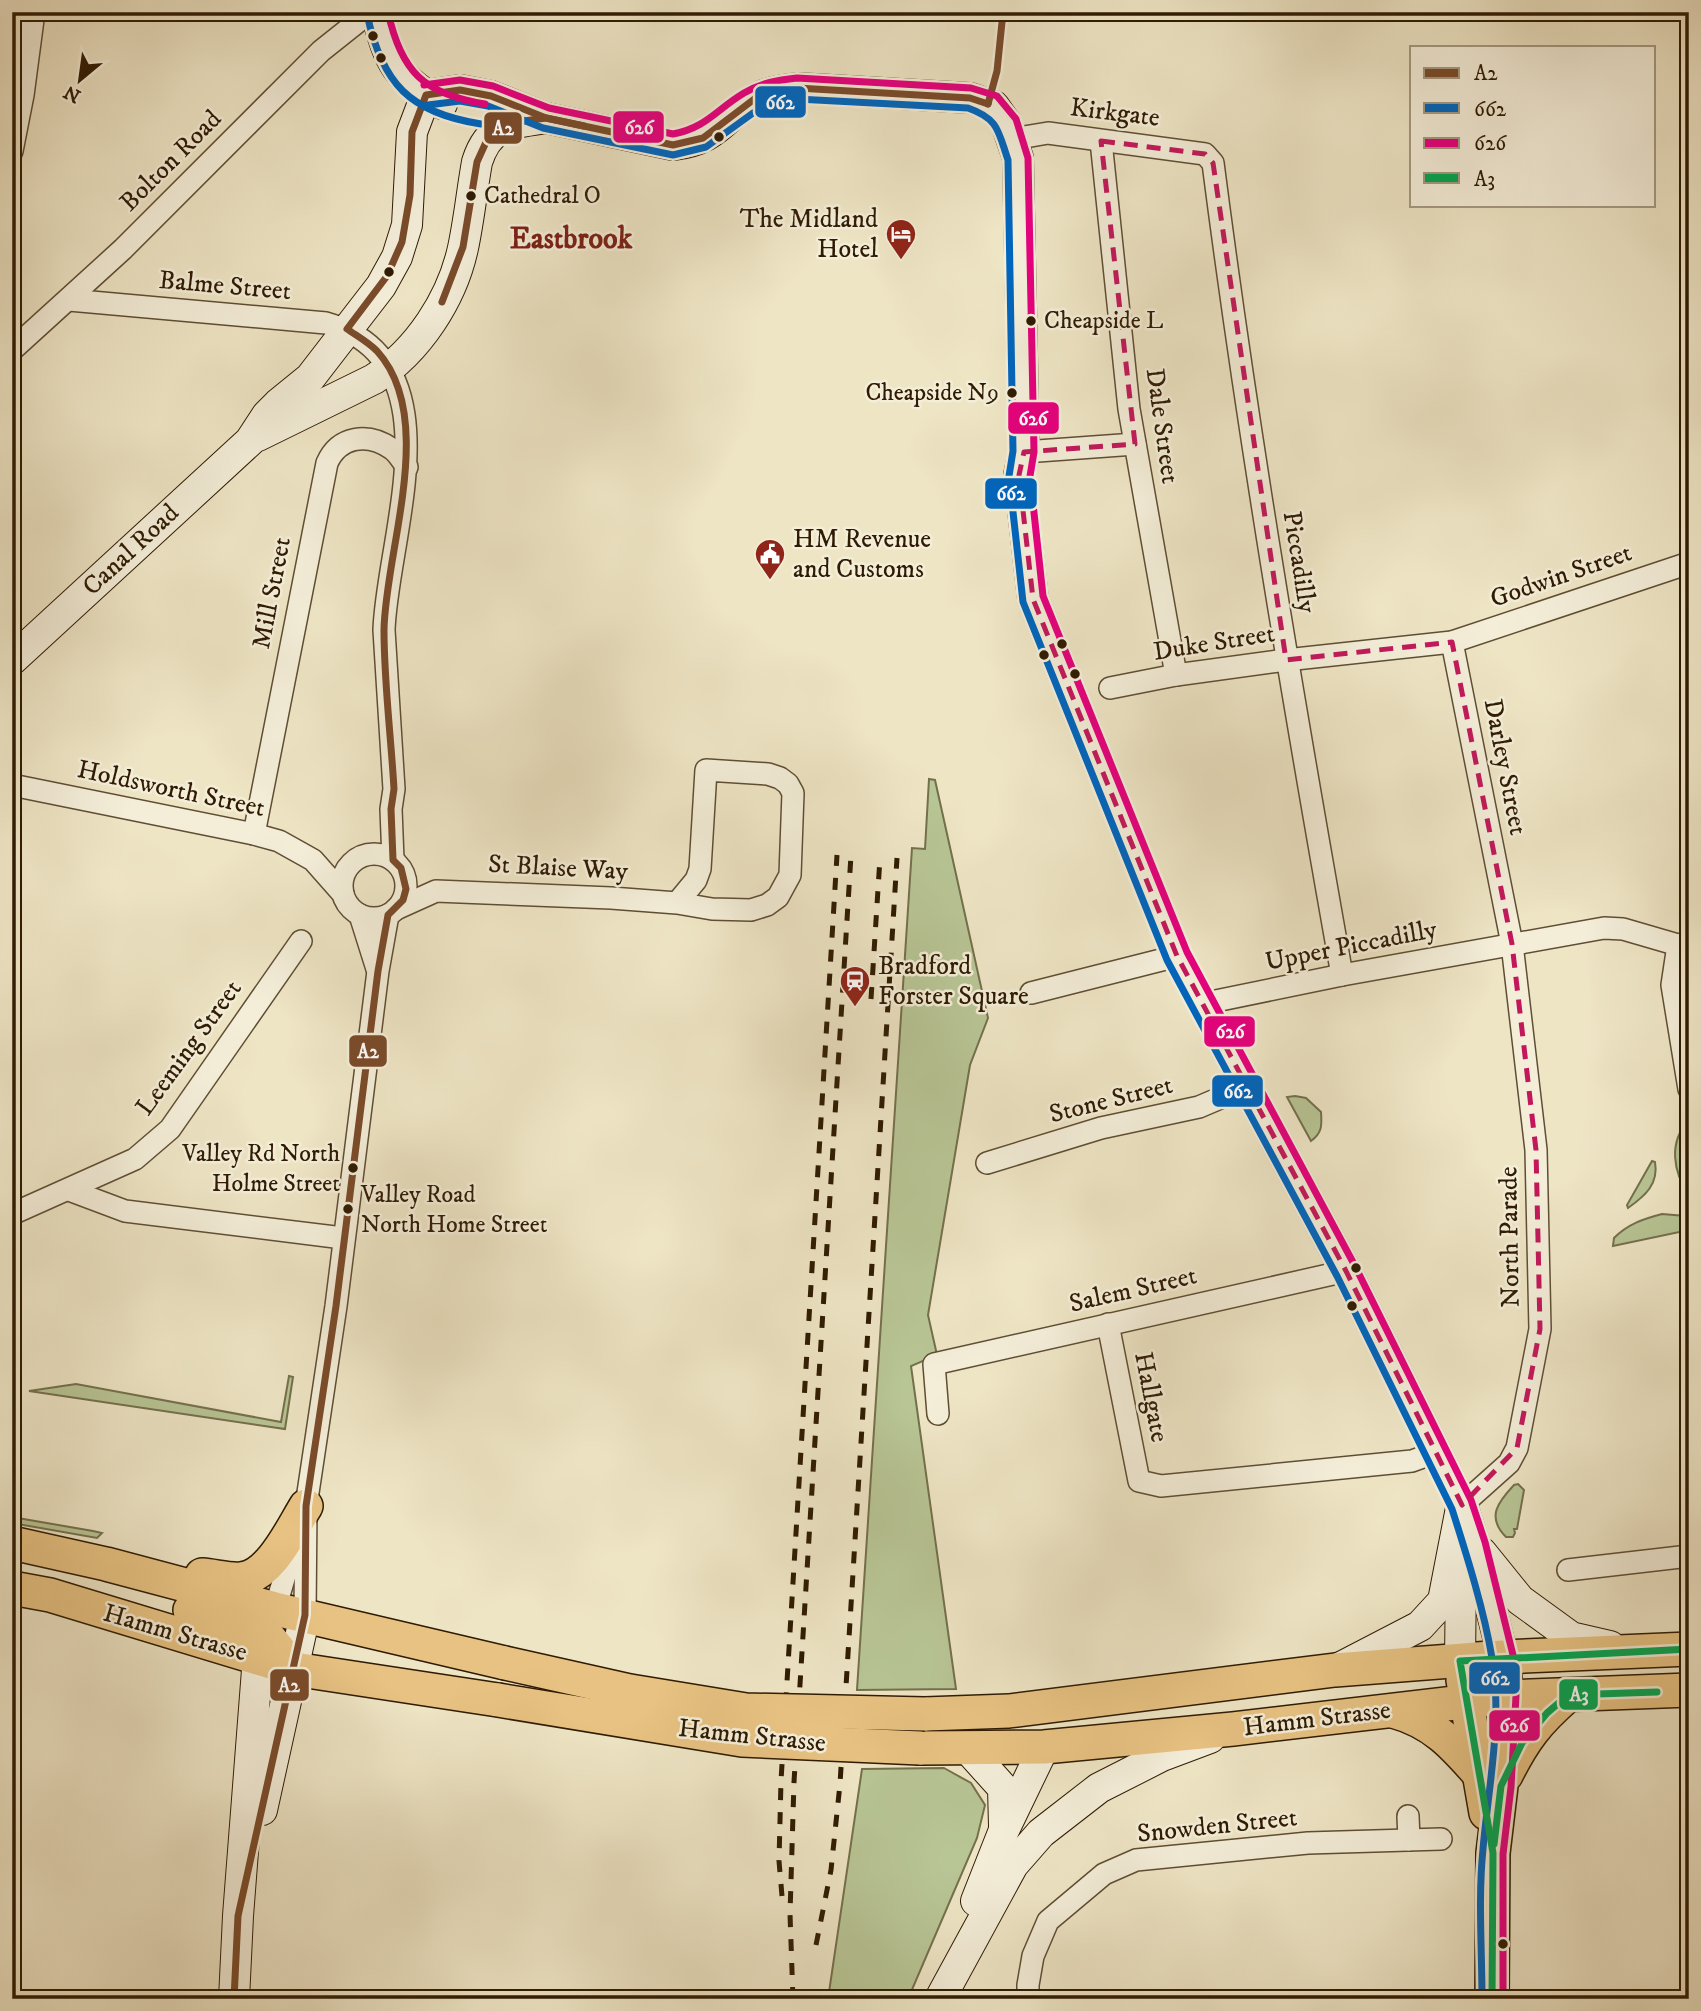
<svg xmlns="http://www.w3.org/2000/svg" width="1701" height="2011" font-family="'IM FELL DW Pica',serif">
<style>
.green{fill:#b8c595;stroke:#74704c;stroke-width:2}
.lines{fill:none;stroke-linecap:round;stroke-linejoin:round}
.street-casing{stroke:#5f4e34;stroke-width:24}
.secondary-casing{stroke:#2f1b03;stroke-width:32}
.primary-casing{stroke:#2f1b03;stroke-width:36}
.street{stroke:#f4eed9;stroke-width:21}
.secondary{stroke:#f4eed9;stroke-width:30}
.primary{stroke:#e7c282;stroke-width:33}
.rail{stroke:#2f1b03;stroke-width:5;stroke-dasharray:12 12;stroke-linecap:butt}
.primary-bridge-casing{stroke:#2f1b03;stroke-width:36;stroke-linecap:butt}
.primary-bridge{stroke:#e7c282;stroke-width:33}
.bus-1-casing{stroke:#f4eed9;stroke-width:12}
.bus-2-casing{stroke:#f4eed9;stroke-width:12}
.bus-3-casing{stroke:#f4eed9;stroke-width:12}
.bus-4-casing{stroke:#f4eed9;stroke-width:12}
.bus-1{stroke:#7a4b2a;stroke-width:7}
.bus-2{stroke:#0065bd;stroke-width:7}
.bus-3{stroke:#e5007d;stroke-width:7}
.bus-4{stroke:#00a651;stroke-width:7}
.marked{fill:none;stroke:#c2185b;stroke-width:5;stroke-dasharray:14 9;stroke-linejoin:round}
.bus-dot{fill:#2f1b03;stroke:#f4eed9;stroke-width:2.5}
.labels{text-anchor:middle;dominant-baseline:central;stroke-width:5;stroke-linejoin:round;paint-order:stroke}
.bus-label{font-size:24px;fill:#2f1b03;stroke:#f4eed9;text-anchor:start}
.street-label{font-size:26px;fill:#2f1b03;stroke:#f4eed9}
.poi-label{font-size:26px;fill:#2f1b03;stroke:#f4eed9;text-anchor:start}
.quarter-label{font-size:30px;font-weight:bold;fill:#7a1f14;stroke:#f4eed9}
.line-badge{stroke:#f4eed9;stroke-width:2.5}
.badge-label{font-size:19px;text-anchor:middle;font-weight:bold;fill:#fff}
</style>
<rect width="100%" height="100%" fill="#eee5c5"/>
<filter id="stains"><feTurbulence type="fractalNoise" baseFrequency=".00286" numOctaves="4"/><feColorMatrix values="0 0 0 0 .2 0 0 0 0 .09 0 0 0 0 .02 0 0 0 .5 -.17"/></filter>
<radialGradient id="worn" r=".72"><stop offset=".6" stop-color="#630" stop-opacity="0"/><stop offset="1" stop-color="#630" stop-opacity=".3"/></radialGradient>
<g class="green">
<polygon points="929,779 935,780 988,1018 970,1065 928,1315 937,1355 911,1366 956,1689 857,1690 912,848 925,849"/>
<path d="M1295 1096 1306 1098 1321 1112C1322 1126 1322 1133 1311 1141L1287 1097Z"/>
<path d="M1689 1120V1195C1673 1172 1668 1142 1689 1120Z"/>
<path d="M1652 1161 1655 1162C1659 1184 1645 1196 1628 1208L1627 1205Z"/>
<path d="M1662 1214 1686 1216 1689 1217V1230L1613 1246 1614 1238C1628 1224 1643 1219 1662 1214Z"/>
<polygon points="289,1376 293,1377 285,1429 29,1391 76,1384 281,1422"/>
<path d="M1518 1484 1524 1490 1517 1529H1514L1515 1533 1513 1537H1506C1486 1517 1498 1502 1514 1485Z"/>
<polygon points="12,1517 93,1531 102,1533 97,1538 12,1523"/>
<polygon points="944,1768 971,1783 985,1805 977,1838 908,1999 828,1999 862,1769"/>
</g>
<g class="lines">
<g class="street-casing">
<g id="street">
<path d="M1013 139 1048 133 1205 154 1213 163C1248 435 1294 705 1342 975"/>
<polyline points="1101,141 1129,409 1176,675"/>
<polyline points="12,151 23,95 34,12"/>
<path d="M69 300 326 323C459 361 387 536 384 630L394 789 391 809 393 860"/>
<polyline points="12,350 123,249 321,51 370,12"/>
<polyline points="1024,452 1135,444"/>
<polyline points="1452,642 1512,944 1536,1150 1540,1329 1517,1448 1509,1463 1462,1505"/>
<polyline points="1110,688 1176,675 1286,660 1452,642 1689,563"/>
<polyline points="12,785 254,834 279,841 313,860 343,894"/>
<path d="M254 834 327 463C339 436 368 432 392 449 398 453 402 461 407 467"/>
<circle cx="374" cy="886" r="32"/>
<polyline points="396,909 436,891 611,898 677,903 712,909 751,910 767,905 778,897 790,875 793,793 788,784 780,778 768,774 706,770 700,869 696,880 677,903"/>
<polyline points="360,915 377,969"/>
<polyline points="1678,945 1672,985 1689,1089"/>
<polyline points="1031,993 1177,956"/>
<polyline points="1201,1004 1342,975 1604,928 1623,929 1678,945 1689,944"/>
<polyline points="987,1163 1101,1128 1199,1107 1246,1087"/>
<polyline points="69,1190 125,1211 343,1238"/>
<polyline points="12,1214 135,1159 170,1129 301,941"/>
<polyline points="1108,1324 1139,1481 1161,1486 1412,1461 1434,1453"/>
<polyline points="938,1414 934,1364 1346,1271"/>
<polyline points="1568,1570 1689,1556"/>
<polyline points="275,1609 296,1538"/>
<polyline points="305,1615 306,1506 336,1306 378,971 388,915"/>
<polyline points="1408,1816 1409,1840"/>
<polyline points="1028,1999 1028,1985 1033,1956 1048,1921 1104,1874 1136,1860 1308,1843 1441,1839"/>
</g>
</g>
<g class="secondary-casing">
<g id="secondary">
<path d="M377 12C386 60 399 81 442 104"/>
<path d="M426 95 460 90 491 96 546 118 673 145C720 140 723 114 759 97 771 91 784 90 797 88L970 98 994 106 1006 123 1018 158 1024 452 1019 475 1033 599 1177 956 1346 1271 1462 1505 1475 1545 1503 1657"/>
<path d="M258 436 374 379C418 351 452 299 463 248 469 220 472 190 477 162 489 124 511 123 546 118"/>
<polyline points="12,660 250,441 267,415 278,404 310,378 381,286 397,257 407,225 412,132 426,95"/>
<polyline points="1482,1553 1520,1600 1571,1637 1610,1646"/>
<polyline points="1460,1661 1461,1574"/>
<polyline points="1339,1668 1420,1626 1443,1601 1461,1508"/>
<polyline points="967,1748 1003,1788 1004,1826"/>
<polyline points="262,1810 305,1615"/>
<polyline points="976,1901 1004,1830 1044,1747"/>
<polyline points="234,1999 238,1916 258,1657 266,1636"/>
<polyline points="940,1999 1013,1865 1041,1833 1099,1788 1162,1756 1210,1738"/>
</g>
</g>
<g class="primary-casing">
<g id="primary">
<polyline points="12,1543 106,1564 275,1609 505,1663"/>
<path d="M202 1575C215 1576 229 1580 241 1579 271 1576 292 1528 306 1506"/>
<polyline points="12,1588 50,1595 294,1669 498,1700"/>
<polyline points="190,1610 266,1634 294,1669"/>
<polyline points="1463,1680 1486,1813"/>
<path d="M1393 1711C1433 1722 1453 1744 1479 1774"/>
<polyline points="925,1714 1009,1711 1335,1670 1503,1657 1689,1649"/>
<polyline points="920,1748 1044,1747 1233,1729 1506,1697 1689,1690"/>
<path d="M1506 1775C1524 1739 1537 1722 1568 1695"/>
<polyline points="1492,1999 1493,1853 1501,1786 1506,1697 1505,1677"/>
</g>
</g>
<use href="#street" class="street"/>
<use href="#secondary" class="secondary"/>
<use href="#primary" class="primary"/>
<g class="rail">
<polyline points="871,999 880,858"/>
<polyline points="782,1896 779,1861 781,1781 837,855"/>
<polyline points="816,1945 831,1870 840,1784 897,858"/>
<polyline points="793,1999 790,1914 794,1782 851,855"/>
</g>
<g class="primary-bridge-casing">
<g id="primary-bridge">
<polyline points="505,1663 630,1691 746,1710 925,1714"/>
<polyline points="498,1700 742,1740 920,1748"/>
</g>
</g>
<use href="#primary-bridge" class="primary-bridge"/>
<g class="bus-1-casing">
<g id="bus-1">
<polyline points="988,104 997,71 1002,22 1006,12"/>
<polyline points="442,302 463,247 477,162 487,140 509,123 546,118 584,126"/>
<path d="M234 1999 238 1916 305 1615 306 1506 336 1306 378 971 388 915 403 900 406 889 401 868 393 860 391 809 394 789C391 736 384 683 384 630 385 551 438 418 377 351 368 342 357 336 347 329L387 276 402 242 410 195 412 132 426 95 460 90 491 96 546 118 673 145 703 138 757 97 774 91 797 88 970 98 988 104"/>
</g>
</g>
<g class="bus-2-casing">
<g id="bus-2">
<path d="M367 14C382 84 410 113 481 124"/>
<path d="M428 105 460 101 488 106 543 128 673 155 706 147 753 113 767 105 784 101 797 99 968 108C999 119 998 131 1008 160L1013 451 1009 476 1023 602 1167 960 1337 1276 1452 1509C1467 1556 1484 1610 1492 1658 1503 1718 1488 1790 1483 1849 1478 1898 1482 1950 1482 1999"/>
</g>
</g>
<g class="bus-3-casing">
<g id="bus-3">
<path d="M388 12C401 72 424 94 485 104"/>
<path d="M424 85 460 80 493 86 549 108 673 134C706 128 717 109 744 93 761 83 778 80 797 78L971 88 997 96 1016 119 1028 158 1034 452 1030 476 1043 596 1187 952 1355 1266 1471 1500 1485 1542 1513 1655 1516 1696 1511 1787 1503 1854V1999"/>
</g>
</g>
<g class="bus-4-casing">
<g id="bus-4">
<polyline points="1494,1844 1501,1786 1522,1743 1547,1713 1568,1695 1657,1692"/>
<polyline points="1492,1999 1493,1853 1460,1661 1689,1649"/>
</g>
</g>
<use href="#bus-1" class="bus-1"/>
<use href="#bus-2" class="bus-2"/>
<use href="#bus-3" class="bus-3"/>
<use href="#bus-4" class="bus-4"/>
</g>
<path class="marked" d="M1101 141 1205 154 1213 163 1286 660 1452 642 1512 944 1536 1150 1540 1329 1517 1448 1462 1505 1346 1271 1177 956 1033 599 1019 475 1024 452 1135 444Z"/>
<defs>
<g id="hotel-pin" transform="scale(1.575)"><path d="M0 17L-7.5 6A9.5 9.5 0 1 1 7.5 6Z" fill="#8f2418" stroke="#f4eed9"/><path d="M-6-4.5h1.5V1H6V5H4.5V3h-9V5H-6ZM-4 0a1.8 1.8 0 1 1 3.6 0ZM.5 0V-2.5h3Q6-2.5 6 0Z" fill="#fff"/></g>
<g id="civic-pin" transform="scale(1.575)"><path d="M0 17L-7.5 6A9.5 9.5 0 1 1 7.5 6Z" fill="#8f2418" stroke="#f4eed9"/><path d="M-.6-6.5H3V-4.5H.6V-3L4-1V1h2V6H-6V1h2V-1L-.6-3ZM-1.2 2.5V6h2.4V2.5Z" fill="#fff"/></g>
<g id="station-pin" transform="scale(1.575)"><path d="M0 17L-7.5 6A9.5 9.5 0 1 1 7.5 6Z" fill="#8f2418" stroke="#f4eed9"/><path d="M-3-6H3Q5-6 5-4V2Q5 4 3 4L4.5 6H3L1.5 4h-3L-3 6H-4.5L-3 4Q-5 4-5 2V-4Q-5-6-3-6ZM-3.5-4v3h7v-3ZM-3.5 1v1.5H-2V1ZM2 1v1.5H3.5V1Z" fill="#fff"/></g>
</defs>
<g fill-rule="evenodd">
<use href="#hotel-pin" x="901" y="234"/>
<use href="#civic-pin" x="770" y="554"/>
<use href="#station-pin" x="855" y="981"/>
</g>
<g class="bus-dot">
<circle cx="373" cy="36" r="6"/>
<circle cx="381" cy="58" r="6"/>
<circle cx="719" cy="137" r="6"/>
<circle cx="471" cy="196" r="6"/>
<circle cx="389" cy="272" r="6"/>
<circle cx="1031" cy="321" r="6"/>
<circle cx="1012" cy="393" r="6"/>
<circle cx="1062" cy="644" r="6"/>
<circle cx="1044" cy="655" r="6"/>
<circle cx="1075" cy="674" r="6"/>
<circle cx="353" cy="1168" r="6"/>
<circle cx="348" cy="1209" r="6"/>
<circle cx="1356" cy="1268" r="6"/>
<circle cx="1352" cy="1306" r="6"/>
<circle cx="1503" cy="1944" r="6"/>
</g>
<g class="labels">
<g class="bus-label">
<text x="484" y="196">Cathedral O</text>
<text x="1044" y="321">Cheapside L</text>
<text x="999" y="393" text-anchor="end">Cheapside N9</text>
<text x="340" y="1154" text-anchor="end">Valley Rd North<tspan x="340" dy="30">Holme Street</tspan></text>
<text x="361" y="1195">Valley Road<tspan x="361" dy="30">North Home Street</tspan></text>
</g>
<g class="street-label">
<text transform="translate(1115 113) rotate(7)">Kirkgate</text>
<text transform="translate(171 161) rotate(-45)">Bolton Road</text>
<text transform="translate(225 286) rotate(5)">Balme Street</text>
<text transform="translate(1162 426) rotate(82)">Dale Street</text>
<text transform="translate(131 550) rotate(-43)">Canal Road</text>
<text transform="translate(1299 562) rotate(81)">Piccadilly</text>
<text transform="translate(1561 576) rotate(-19)">Godwin Street</text>
<text transform="translate(272 593) rotate(-79)">Mill Street</text>
<text transform="translate(1214 643) rotate(-9)">Duke Street</text>
<text transform="translate(1505 767) rotate(79)">Darley Street</text>
<text transform="translate(171 789) rotate(12)">Holdsworth Street</text>
<text transform="translate(558 868) rotate(3)">St Blaise Way</text>
<text transform="translate(1351 946) rotate(-11)">Upper Piccadilly</text>
<text transform="translate(189 1048) rotate(-54)">Leeming Street</text>
<text transform="translate(1111 1100) rotate(-14)">Stone Street</text>
<text transform="translate(1510 1237) rotate(-91)">North Parade</text>
<text transform="translate(1133 1290) rotate(-13)">Salem Street</text>
<text transform="translate(1151 1397) rotate(79)">Hallgate</text>
<text transform="translate(175 1633) rotate(16)">Hamm Strasse</text>
<text transform="translate(1317 1719) rotate(-7)">Hamm Strasse</text>
<text transform="translate(752 1736) rotate(6)">Hamm Strasse</text>
<text transform="translate(1217 1826) rotate(-6)">Snowden Street</text>
</g>
<g class="poi-label">
<text x="878" y="219" text-anchor="end">The Midland<tspan x="878" dy="30">Hotel</tspan></text>
<text x="793" y="539">HM Revenue<tspan x="793" dy="30">and Customs</tspan></text>
<text x="878" y="966">Bradford<tspan x="878" dy="30">Forster Square</tspan></text>
</g>
<g class="quarter-label">
<text x="571" y="239">Eastbrook</text>
</g>
</g>
<g class="line-badge">
<rect x="754" y="85" width="53" height="34" rx="7" fill="#0065bd"/>
<rect x="612" y="110" width="53" height="34" rx="7" fill="#e5007d"/>
<rect x="483" y="111" width="40" height="34" rx="7" fill="#7a4b2a"/>
<rect x="1007" y="401" width="53" height="34" rx="7" fill="#e5007d"/>
<rect x="984" y="477" width="54" height="33" rx="7" fill="#0065bd"/>
<rect x="1203" y="1015" width="53" height="33" rx="7" fill="#e5007d"/>
<rect x="348" y="1034" width="40" height="34" rx="7" fill="#7a4b2a"/>
<rect x="1211" y="1074" width="53" height="34" rx="7" fill="#0065bd"/>
<rect x="1468" y="1661" width="53" height="34" rx="7" fill="#0065bd"/>
<rect x="269" y="1668" width="41" height="34" rx="7" fill="#7a4b2a"/>
<rect x="1558" y="1678" width="41" height="33" rx="7" fill="#00a651"/>
<rect x="1488" y="1709" width="53" height="33" rx="7" fill="#e5007d"/>
</g>
<g class="badge-label">
<text x="780" y="109">662</text>
<text x="639" y="134">626</text>
<text x="503" y="135">A2</text>
<text x="1033" y="425">626</text>
<text x="1011" y="500">662</text>
<text x="1230" y="1038">626</text>
<text x="368" y="1058">A2</text>
<text x="1238" y="1098">662</text>
<text x="1495" y="1685">662</text>
<text x="289" y="1692">A2</text>
<text x="1579" y="1701">A3</text>
<text x="1514" y="1732">626</text>
</g>
<rect width="1701" height="2011" fill="none" stroke="#eee5c5" stroke-width="42"/>
<rect x="14" y="14" width="1673" height="1983" fill="none" stroke="#2f1b03" stroke-width="3.5"/>
<rect x="21" y="21" width="1659" height="1969" fill="none" stroke="#2f1b03" stroke-width="2"/>
<rect x="1410" y="46" width="245" height="161" fill="#f4eed9" stroke="#a59a83" stroke-width="2"/>
<rect x="1424" y="68" width="35" height="10" fill="#7a4b2a" stroke="#a59a83" stroke-width="2"/>
<text x="1474" y="80" font-size="21" fill="#2f1b03">A2</text>
<rect x="1424" y="103" width="35" height="10" fill="#0065bd" stroke="#a59a83" stroke-width="2"/>
<text x="1474" y="116" font-size="21" fill="#2f1b03">662</text>
<rect x="1424" y="138" width="35" height="10" fill="#e5007d" stroke="#a59a83" stroke-width="2"/>
<text x="1474" y="150" font-size="21" fill="#2f1b03">626</text>
<rect x="1424" y="173" width="35" height="10" fill="#00a651" stroke="#a59a83" stroke-width="2"/>
<text x="1474" y="186" font-size="21" fill="#2f1b03">A3</text>
<g transform="translate(80 80) rotate(209)" stroke="#f4eed9" stroke-width="5" paint-order="stroke">
<path d="M0-5L12 26L0 18L-12 26Z" fill="#2f1b03"/>
<text y="-10" font-size="19" font-weight="bold" text-anchor="middle" fill="#2f1b03">N</text>
</g>
<rect width="100%" height="100%" filter="url(#stains)"/>
<rect width="100%" height="100%" fill="url(#worn)"/>
</svg>
